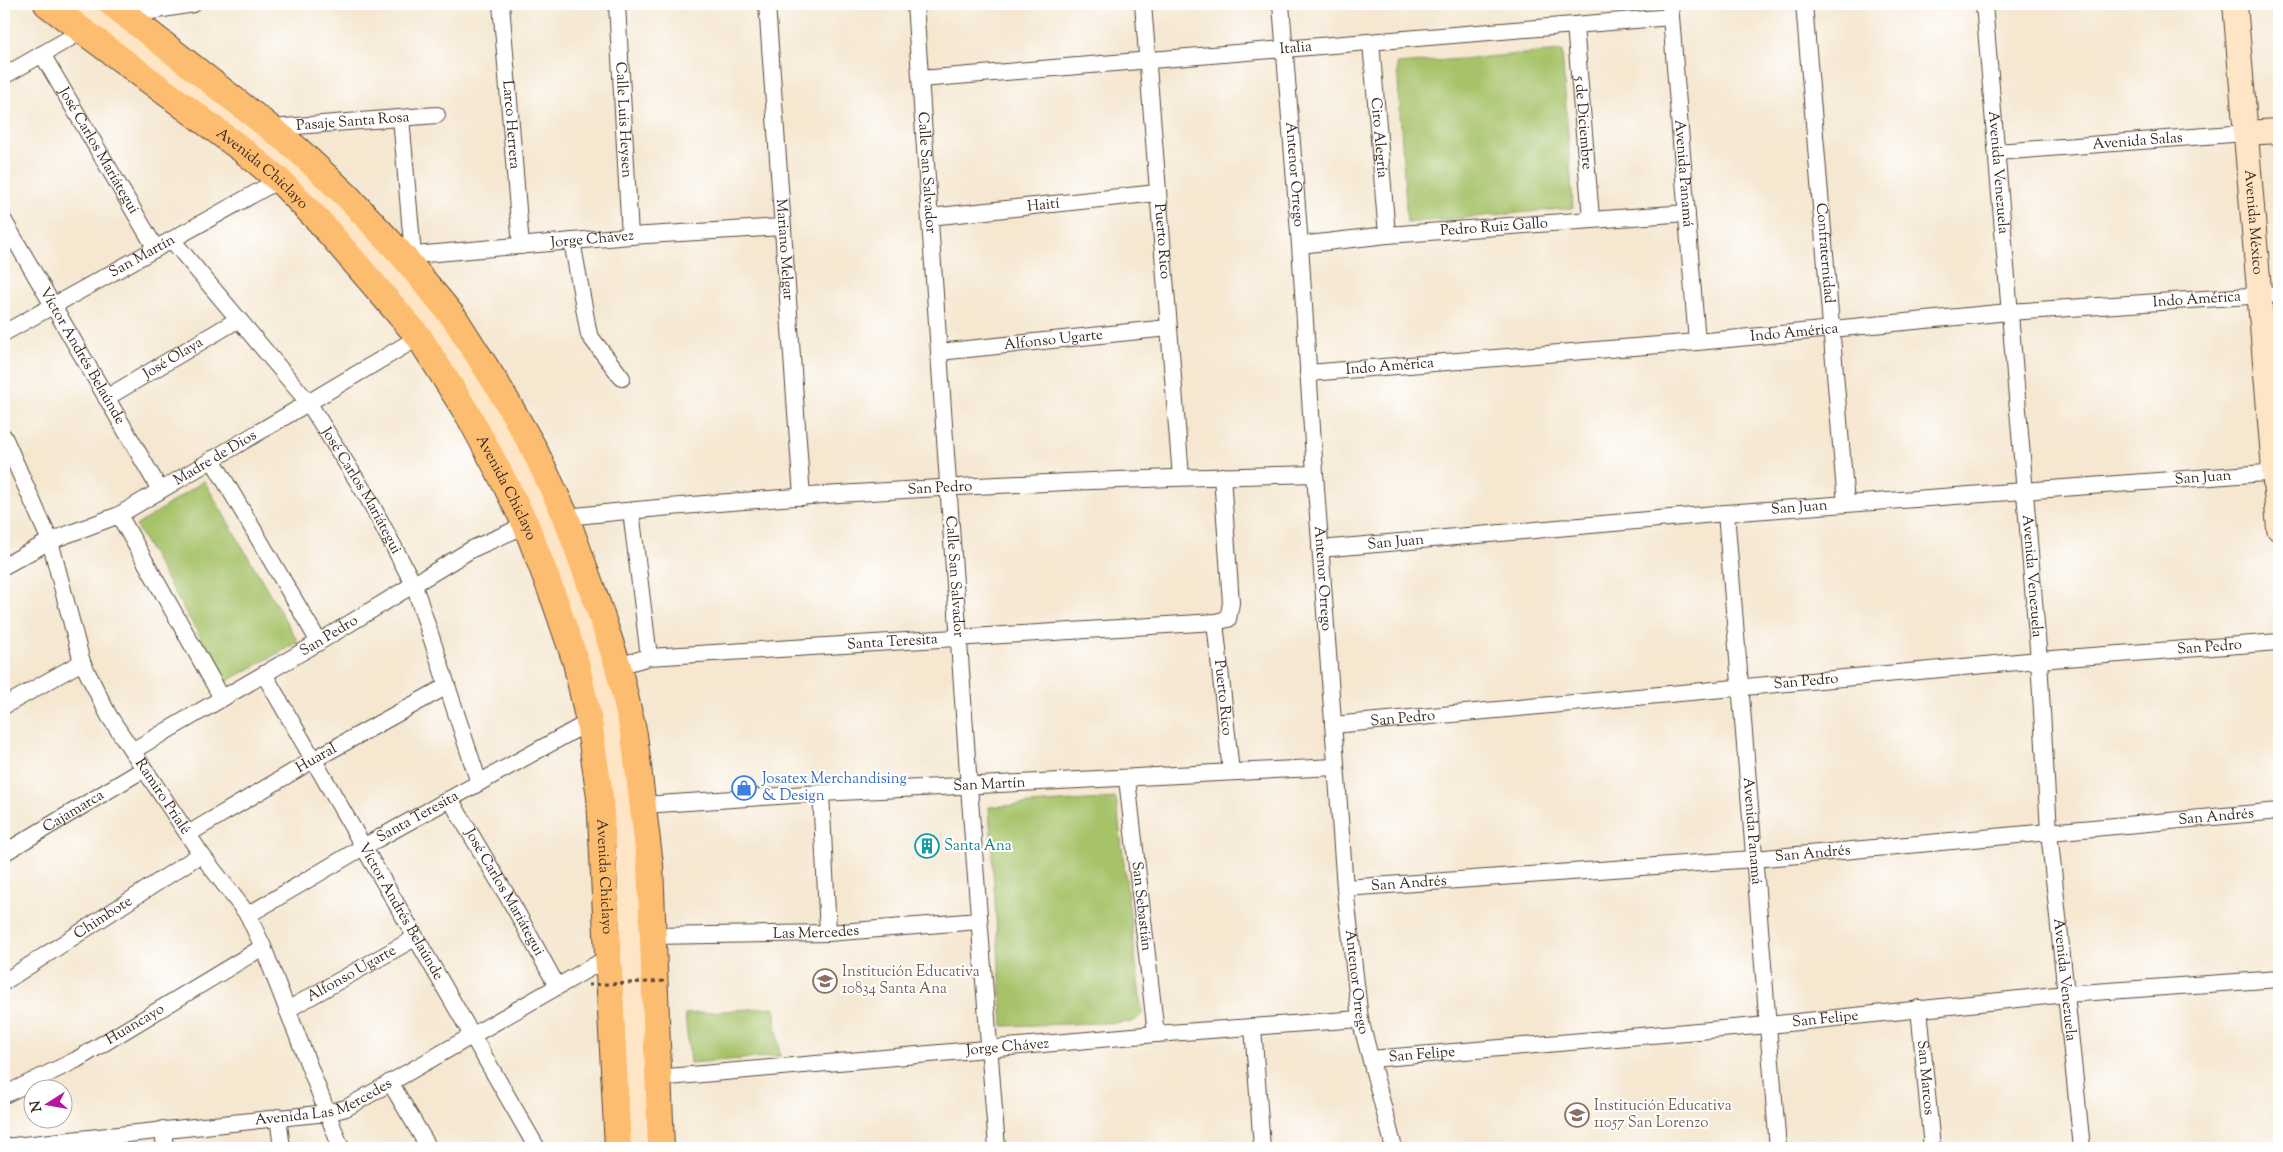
<svg xmlns="http://www.w3.org/2000/svg" width="2283" height="1152" font-family="'Sorts Mill Goudy',serif">
<style>
.green{fill:#a7c36a;stroke:#717644}
.lines{fill:none;stroke-linecap:round;stroke-linejoin:round}
.street-casing{stroke:#574639;stroke-width:18}
.secondary-casing{stroke:#574639;stroke-width:26}
.primary-casing{stroke:#574639;stroke-width:28}
.street{stroke:#fff;stroke-width:16}
.secondary{stroke:#fee5c5;stroke-width:24}
.primary{stroke:#fcbd6f;stroke-width:26}
.path-bridge{stroke:#574639;stroke-width:3;stroke-dasharray:4 4;stroke-linecap:butt}
.labels{text-anchor:middle;dominant-baseline:central;stroke-width:4;stroke-linejoin:round;paint-order:stroke}
.street-label{font-size:15px;fill:#3b2a1e;stroke:#fff}
.shop-label{font-size:15px;fill:#366cbe;stroke:#fff;text-anchor:start}
.culture-label{font-size:15px;fill:#0d838f;stroke:#fff;text-anchor:start}
.education-label{font-size:15px;fill:#785e54;stroke:#fff;text-anchor:start}
</style>
<rect width="100%" height="100%" fill="#fff"/>
<filter id="ink" filterUnits="userSpaceOnUse"><feTurbulence type="fractalNoise" baseFrequency=".02" numOctaves="2"/><feDisplacementMap in="SourceGraphic" scale="10" xChannelSelector="R" yChannelSelector="G"/><feConvolveMatrix kernelMatrix="1 2 1 2 8 2 1 2 1" color-interpolation-filters="sRGB"/></filter>
<filter id="wash" filterUnits="userSpaceOnUse"><feTurbulence type="fractalNoise" baseFrequency=".0096" numOctaves="4" result="noise"/><feDisplacementMap in="SourceGraphic" scale="20" xChannelSelector="R" yChannelSelector="G"/><feGaussianBlur stdDeviation="1.12" result="paint"/><feColorMatrix in="noise" values="0 0 0 0 0 0 0 0 0 0 0 0 0 0 0 0 0 1.4 0 .05"/><feComposite in="paint" operator="in"/></filter>
<g filter="url(#wash)">
<rect width="100%" height="100%" fill="#f5e7d0"/>
<g class="green">
<polygon points="1562,51 1573,208 1407,223 1397,64"/>
<polygon points="204,481 298,642 226,682 136,526"/>
<polygon points="1116,798 1142,1014 1133,1022 1003,1026 989,807"/>
<polygon points="774,1007 780,1056 690,1063 685,1014"/>
</g>
</g>
<g filter="url(#ink)">
<g class="lines">
<g class="street-casing">
<g id="street">
<path id="s1" d="M501 4 521 246"/>
<path id="s2" d="M617 4 630 236"/>
<path id="s3" d="M767 4 802 497"/>
<path id="s4" d="M915 4 969 787 997 1148"/>
<path id="s5" d="M1143 4 1181 477"/>
<path id="s6" d="M1281 4 1300 245 1315 474 1345 888 1360 1019 1394 1148"/>
<path id="s7" d="M1670 4 1697 342"/>
<path id="s8" d="M1804 4 1846 504"/>
<path id="s9" d="M1984 4 2039 660 2049 831 2082 1148"/>
<polyline points="127,15 193,4"/>
<path id="s10" d="M1575 25 1591 218"/>
<path id="s11" d="M1371 42 1387 235"/>
<path id="s12" d="M42 54 156 249"/>
<polyline points="4,76 84,30"/>
<path id="s13" d="M921 79 1671 17"/>
<polyline points="401,118 413,255"/>
<path id="s14" d="M271 128 437 115"/>
<path id="s15" d="M1997 152 2245 133"/>
<path id="s16" d="M930 217 1157 193"/>
<path id="s17" d="M4 221 160 490"/>
<path id="s18" d="M172 240 308 402 368 498 414 585 479 783"/>
<polyline points="572,241 589,335 622,378"/>
<path id="s19" d="M1300 245 1387 235 1687 213"/>
<path id="s20" d="M403 256 630 236 783 227"/>
<path id="s21" d="M4 333 279 180"/>
<path id="s22" d="M939 352 1168 328"/>
<path id="s23" d="M1308 373 1697 342 2009 312 2279 294"/>
<path id="s24" d="M106 398 239 319"/>
<path id="s25" d="M4 437 50 541 82 662 109 716 201 854 248 915 263 947 341 1148"/>
<polyline points="212,459 319,642"/>
<polyline points="631,511 649,657"/>
<path id="s26" d="M1726 513 1778 1148"/>
<polyline points="119,515 222,698"/>
<path id="s27" d="M566 517C815 491 1065 480 1315 474"/>
<path id="s28" d="M1320 549 1726 513 2279 472"/>
<path id="s29" d="M4 566 50 541 119 515 419 337"/>
<path id="s30" d="M1215 622 1231 772"/>
<path id="s31" d="M618 666 649 657 1215 622 1228 619 1231 603 1222 476"/>
<path id="s32" d="M264 674 537 1148"/>
<polyline points="4,706 82,662"/>
<path id="s33" d="M1333 725 2039 660 2279 642"/>
<path id="s34" d="M132 751 319 642 472 549 526 525"/>
<path id="s35" d="M1127 779 1156 1034"/>
<polyline points="821,793 828,933"/>
<path id="s36" d="M450 799 515 909 557 986"/>
<path id="s37" d="M644 805 821 793 1335 767"/>
<path id="s38" d="M188 834 313 760 447 686"/>
<path id="s39" d="M4 853 144 769"/>
<path id="s40" d="M1345 888 1754 859 2279 811"/>
<path id="s41" d="M248 915 363 847 589 722"/>
<path id="s42" d="M652 936 828 933 979 921"/>
<path id="s43" d="M4 982 201 854"/>
<path id="s44" d="M1919 1008 1932 1148"/>
<path id="s45" d="M287 1010 415 938"/>
<polyline points="1253,1027 1262,1148"/>
<path id="s46" d="M1371 1059 1768 1025 2066 994 2279 979"/>
<path id="s47" d="M657 1078 1156 1034 1360 1019"/>
<polyline points="390,1082 429,1148"/>
<path id="s48" d="M4 1095 76 1060 263 947"/>
<polyline points="278,1117 282,1148"/>
<polyline points="163,1129 165,1148"/>
<path id="s49" d="M4 1147 327 1113 346 1108 609 957"/>
</g>
</g>
<g class="secondary-casing">
<g id="secondary">
<path d="M75 4C153 61 235 115 306 181 470 333 585 556 620 776 628 829 630 884 632 938 635 1008 638 1078 641 1148"/>
<path id="s50" d="M2235 4 2279 529"/>
<polyline points="2245,133 2279,131"/>
</g>
</g>
<g class="primary-casing">
<g id="primary">
<path id="s51" d="M47 4 244 151 279 180 320 222 419 337 469 416 498 470 526 525 555 601 576 662 589 722 600 797 618 1148"/>
<polyline points="112,4 297,149 348,197 403,256 455,319 499,388 533,447 566,517 598,606 618,666 634,735 650,865 661,1148"/>
</g>
</g>
<use href="#street" class="street"/>
<use href="#secondary" class="secondary"/>
<use href="#primary" class="primary"/>
<polyline class="path-bridge" points="588,985 667,981"/>
</g>
</g>
<defs>
<g id="shop-ring" transform="scale(1.25)"><circle r="9.5" fill="#fff" stroke="#3f7fe0" stroke-width="1.5"/><path d="M-5-2.5h2.3a2.7 3.5 0 0 1 5.4 0H5L5.5 6h-11ZM-1.5-2.5h3a1.5 2.3 0 0 0-3 0Z" fill="#3f7fe0"/></g>
<g id="building-ring" transform="scale(1.25)"><circle r="9.5" fill="#fff" stroke="#0f9aa8" stroke-width="1.5"/><path d="M-4-6H4V6H1V3H-1V6H-4ZM-2.5-4.3h1.7v1.8h-1.7ZM.8-4.3h1.7v1.8H.8ZM-2.5-1h1.7V.8h-1.7ZM.8-1h1.7V.8H.8Z" fill="#0f9aa8"/></g>
<g id="school-ring" transform="scale(1.25)"><circle r="9.5" fill="#fff" stroke="#8d6e63" stroke-width="1.5"/><path d="M0-5L7-2L0 1L-7-2ZM-4 1L0 2.5L4 1V4Q0 6-4 4Z" fill="#8d6e63"/></g>
</defs>
<g fill-rule="evenodd">
<use href="#shop-ring" x="744" y="788"/>
<use href="#building-ring" x="927" y="846"/>
<use href="#school-ring" x="825" y="981"/>
<use href="#school-ring" x="1577" y="1115"/>
</g>
<g class="labels">
<g class="street-label">
<text stroke="none"><textPath href="#s13" startOffset="376">Italia</textPath></text>
<text stroke="none"><textPath href="#s2" startOffset="116">Calle Luis Heysen</textPath></text>
<text stroke="none"><textPath href="#s14" startOffset="82">Pasaje Santa Rosa</textPath></text>
<text stroke="none"><textPath href="#s10" startOffset="98">5 de Diciembre</textPath></text>
<text stroke="none"><textPath href="#s1" startOffset="121">Larco Herrera</textPath></text>
<text stroke="none"><textPath href="#s11" startOffset="96">Ciro Alegría</textPath></text>
<text stroke="none"><textPath href="#s15" startOffset="141">Avenida Salas</textPath></text>
<text stroke="none"><textPath href="#s12" startOffset="112">José Carlos Mariátegui</textPath></text>
<text stroke="none"><textPath href="#s51" startOffset="271">Avenida Chiclayo</textPath></text>
<text stroke="none"><textPath href="#s4" startOffset="169">Calle San Salvador</textPath></text>
<text stroke="none"><textPath href="#s7" startOffset="170">Avenida Panamá</textPath></text>
<text stroke="none"><textPath href="#s9" startOffset="169">Avenida Venezuela</textPath></text>
<text stroke="none"><textPath href="#s6" startOffset="171">Antenor Orrego</textPath></text>
<text stroke="none"><textPath href="#s16" startOffset="114">Haití</textPath></text>
<text stroke="none"><textPath href="#s50" startOffset="219">Avenida México</textPath></text>
<text stroke="none"><textPath href="#s19" startOffset="195">Pedro Ruiz Gallo</textPath></text>
<text stroke="none"><textPath href="#s20" startOffset="190">Jorge Chávez</textPath></text>
<text stroke="none"><textPath href="#s5" startOffset="238">Puerto Rico</textPath></text>
<text stroke="none"><textPath href="#s3" startOffset="246">Mariano Melgar</textPath></text>
<text stroke="none"><textPath href="#s8" startOffset="250">Confraternidad</textPath></text>
<text stroke="none"><textPath href="#s21" startOffset="158">San Martín</textPath></text>
<text stroke="none"><textPath href="#s23" startOffset="892">Indo América</textPath></text>
<text stroke="none"><textPath href="#s23" startOffset="488">Indo América</textPath></text>
<text stroke="none"><textPath href="#s22" startOffset="115">Alfonso Ugarte</textPath></text>
<text stroke="none"><textPath href="#s17" startOffset="156">Víctor Andrés Belaúnde</textPath></text>
<text stroke="none"><textPath href="#s24" startOffset="78">José Olaya</textPath></text>
<text stroke="none"><textPath href="#s23" startOffset="82">Indo América</textPath></text>
<text stroke="none"><textPath href="#s29" startOffset="238">Madre de Dios</textPath></text>
<text stroke="none"><textPath href="#s28" startOffset="886">San Juan</textPath></text>
<text stroke="none"><textPath href="#s51" startOffset="676">Avenida Chiclayo</textPath></text>
<text stroke="none"><textPath href="#s27" startOffset="375">San Pedro</textPath></text>
<text stroke="none"><textPath href="#s18" startOffset="315">José Carlos Mariátegui</textPath></text>
<text stroke="none"><textPath href="#s28" startOffset="481">San Juan</textPath></text>
<text stroke="none"><textPath href="#s28" startOffset="76">San Juan</textPath></text>
<text stroke="none"><textPath href="#s4" startOffset="574">Calle San Salvador</textPath></text>
<text stroke="none"><textPath href="#s9" startOffset="574">Avenida Venezuela</textPath></text>
<text stroke="none"><textPath href="#s6" startOffset="576">Antenor Orrego</textPath></text>
<text stroke="none"><textPath href="#s34" startOffset="228">San Pedro</textPath></text>
<text stroke="none"><textPath href="#s31" startOffset="276">Santa Teresita</textPath></text>
<text stroke="none"><textPath href="#s33" startOffset="880">San Pedro</textPath></text>
<text stroke="none"><textPath href="#s33" startOffset="475">San Pedro</textPath></text>
<text stroke="none"><textPath href="#s30" startOffset="76">Puerto Rico</textPath></text>
<text stroke="none"><textPath href="#s33" startOffset="70">San Pedro</textPath></text>
<text stroke="none"><textPath href="#s38" startOffset="149">Huaral</textPath></text>
<text stroke="none"><textPath href="#s37" startOffset="346">San Martín</textPath></text>
<text stroke="none"><textPath href="#s25" startOffset="396">Ramiro Prialé</textPath></text>
<text stroke="none"><textPath href="#s39" startOffset="81">Cajamarca</textPath></text>
<text stroke="none"><textPath href="#s40" startOffset="874">San Andrés</textPath></text>
<text stroke="none"><textPath href="#s41" startOffset="196">Santa Teresita</textPath></text>
<text stroke="none"><textPath href="#s26" startOffset="319">Avenida Panamá</textPath></text>
<text stroke="none"><textPath href="#s40" startOffset="469">San Andrés</textPath></text>
<text stroke="none"><textPath href="#s51" startOffset="1081">Avenida Chiclayo</textPath></text>
<text stroke="none"><textPath href="#s40" startOffset="64">San Andrés</textPath></text>
<text stroke="none"><textPath href="#s36" startOffset="108">José Carlos Mariátegui</textPath></text>
<text stroke="none"><textPath href="#s35" startOffset="128">San Sebastián</textPath></text>
<text stroke="none"><textPath href="#s32" startOffset="274">Víctor Andrés Belaúnde</textPath></text>
<text stroke="none"><textPath href="#s43" startOffset="118">Chimbote</textPath></text>
<text stroke="none"><textPath href="#s42" startOffset="164">Las Mercedes</textPath></text>
<text stroke="none"><textPath href="#s45" startOffset="74">Alfonso Ugarte</textPath></text>
<text stroke="none"><textPath href="#s9" startOffset="979">Avenida Venezuela</textPath></text>
<text stroke="none"><textPath href="#s6" startOffset="981">Antenor Orrego</textPath></text>
<text stroke="none"><textPath href="#s46" startOffset="456">San Felipe</textPath></text>
<text stroke="none"><textPath href="#s48" startOffset="149">Huancayo</textPath></text>
<text stroke="none"><textPath href="#s47" startOffset="352">Jorge Chávez</textPath></text>
<text stroke="none"><textPath href="#s46" startOffset="51">San Felipe</textPath></text>
<text stroke="none"><textPath href="#s44" startOffset="70">San Marcos</textPath></text>
<text stroke="none"><textPath href="#s49" startOffset="324">Avenida Las Mercedes</textPath></text>
</g>
<g class="shop-label">
<text x="762" y="779">Josatex Merchandising<tspan x="762" dy="17">&amp; Design</tspan></text>
</g>
<g class="culture-label">
<text x="944" y="846">Santa Ana</text>
</g>
<g class="education-label">
<text x="842" y="972">Institución Educativa<tspan x="842" dy="17">10834 Santa Ana</tspan></text>
<text x="1594" y="1106">Institución Educativa<tspan x="1594" dy="17">11057 San Lorenzo</tspan></text>
</g>
</g>
<rect width="2283" height="1152" fill="none" stroke="#fff" stroke-width="20"/>
<g transform="translate(48 1104) rotate(259)"><circle r="24" fill="#ffffff" stroke="#b1aaa5"/>
<path d="M0-4L9 19L0 12L-9 19Z" fill="#b5179e"/>
<text y="-8" font-size="14" font-weight="bold" text-anchor="middle" fill="#3b2a1e">N</text>
</g>
</svg>
